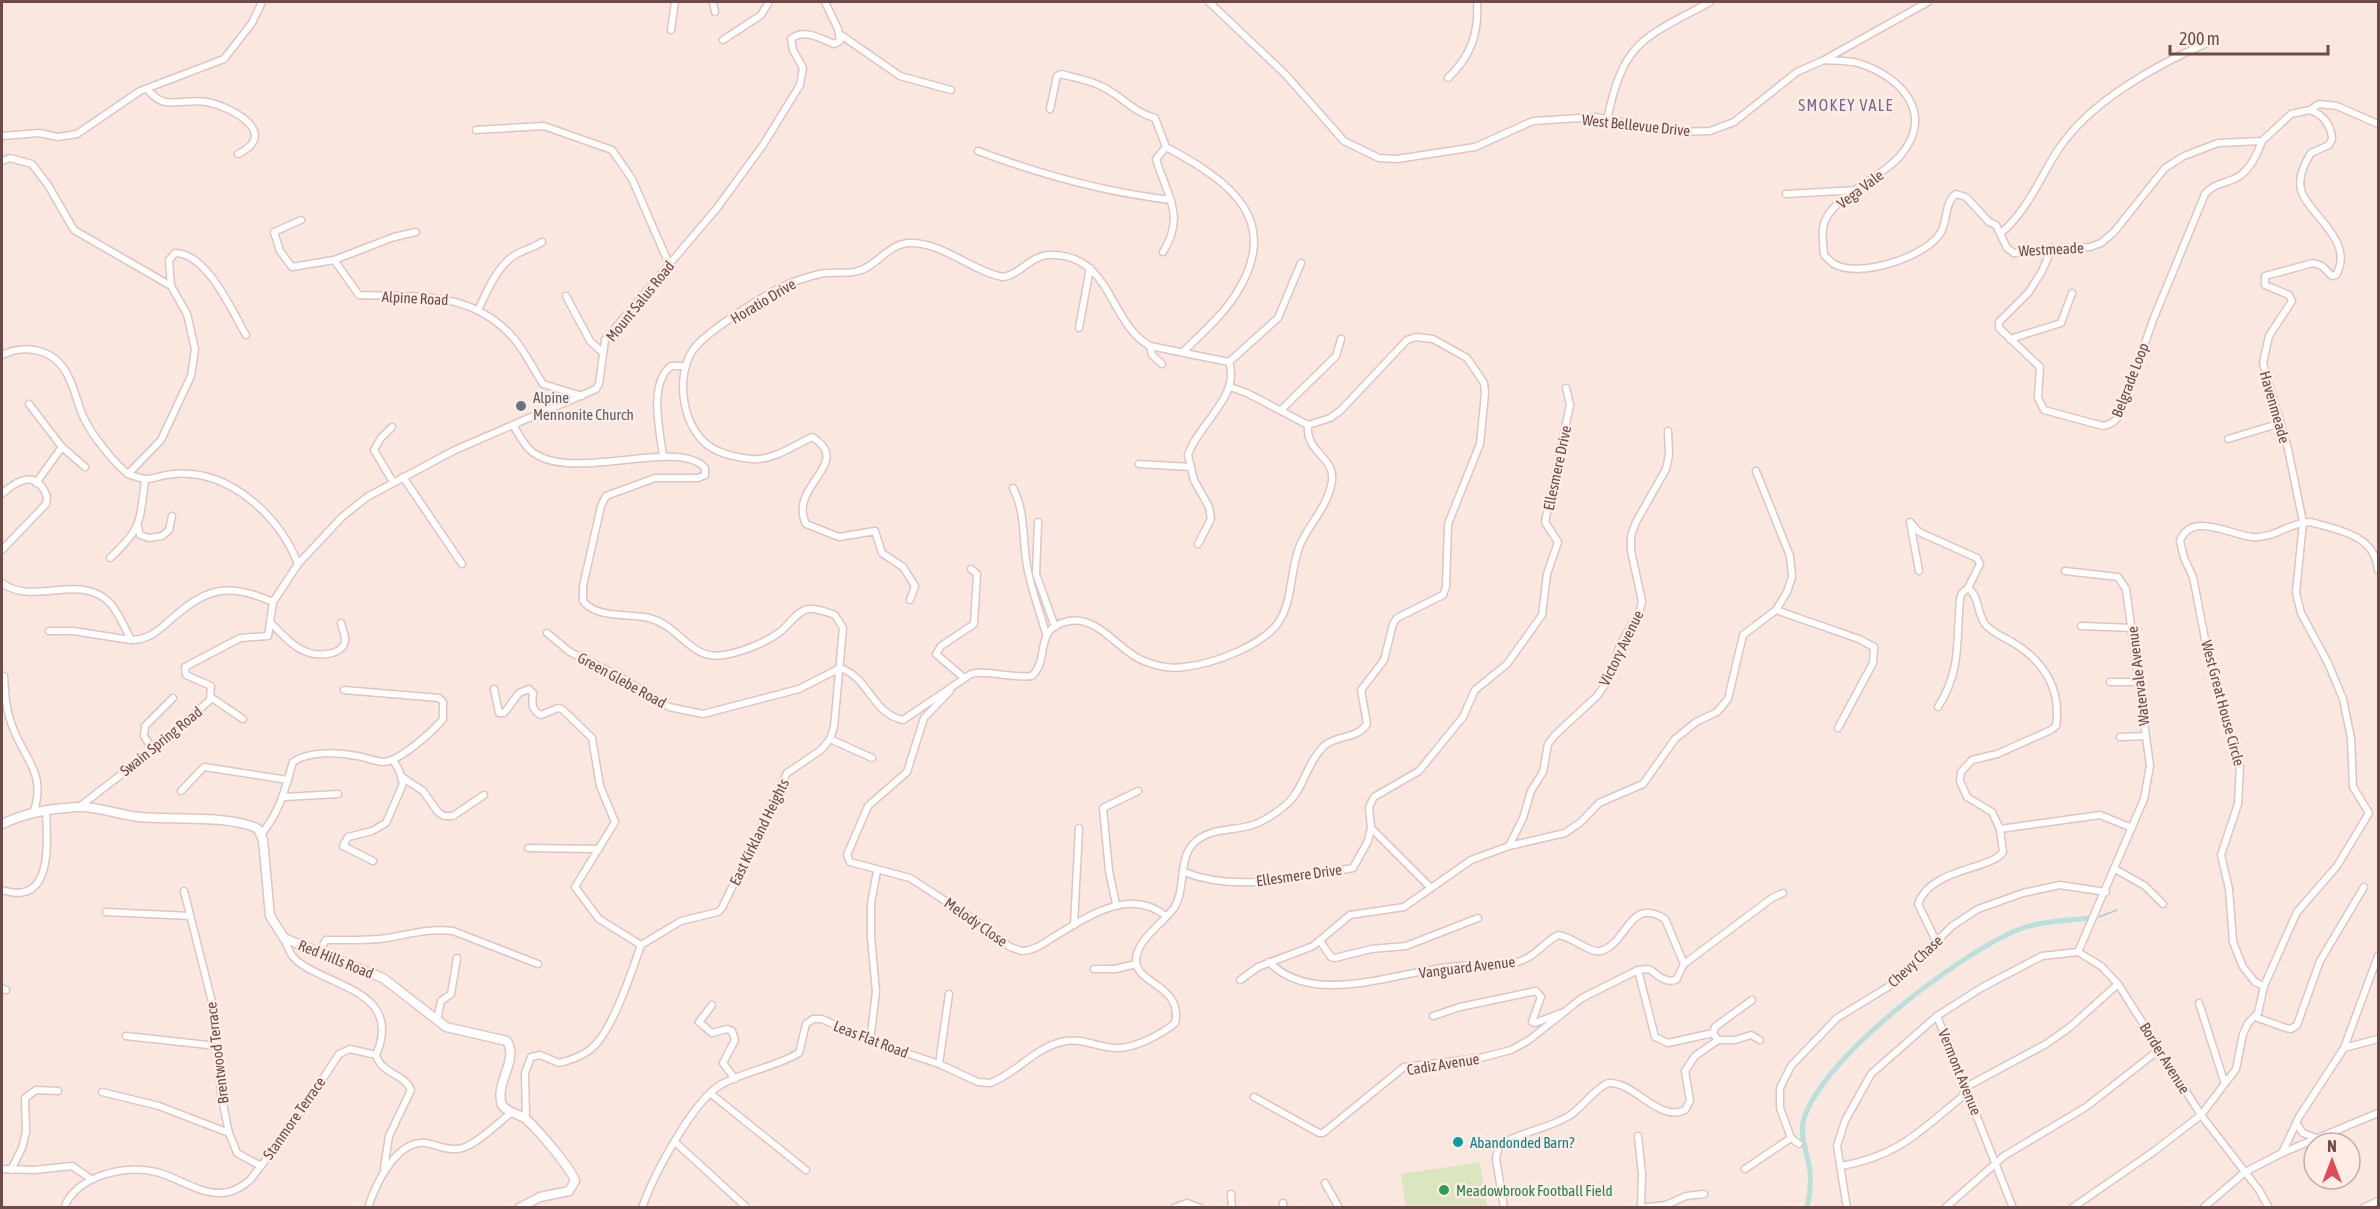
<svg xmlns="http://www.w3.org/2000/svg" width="2380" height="1209" font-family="'Asap Condensed',sans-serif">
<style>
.green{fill:#dbe6c0}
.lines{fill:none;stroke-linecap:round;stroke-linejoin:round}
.stream{stroke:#9ed2ca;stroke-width:1.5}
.canal{stroke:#b7e1da;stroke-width:5}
.street-casing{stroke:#dfc4c0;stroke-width:9}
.secondary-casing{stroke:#e3c3bd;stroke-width:11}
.street{stroke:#fff;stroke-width:6}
.secondary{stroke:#fff;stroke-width:8}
.worship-dot{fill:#6b7280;stroke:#fdede5;stroke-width:2}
.culture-dot{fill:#0f9aa8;stroke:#fdede5;stroke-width:2}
.leisure-dot{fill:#2e9e5b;stroke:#fdede5;stroke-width:2}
.labels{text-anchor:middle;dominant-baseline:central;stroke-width:5;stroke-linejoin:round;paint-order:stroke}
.street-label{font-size:15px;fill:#6e4b4a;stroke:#fdede5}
.worship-label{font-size:15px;fill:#5b616d;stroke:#fdede5;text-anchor:start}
.culture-label{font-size:15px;fill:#0d838f;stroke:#fdede5;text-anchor:start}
.leisure-label{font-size:15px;fill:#27864d;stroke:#fdede5;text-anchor:start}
.neighbourhood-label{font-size:16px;letter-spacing:1.5px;fill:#756591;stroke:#fdede5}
</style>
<rect width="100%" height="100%" fill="#fae8e0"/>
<polygon class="green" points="1480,1162 1487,1206 1406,1207 1401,1174"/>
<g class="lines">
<polyline class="stream" points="2099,917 2117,910"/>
<path class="canal" d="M1807 1208C1810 1196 1811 1183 1810 1171 1808 1156 1800 1137 1803 1122 1819 1059 1961 952 2020 929 2042 921 2065 921 2088 918"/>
<g class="street-casing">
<g id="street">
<polyline points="713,2 715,12"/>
<polyline points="1209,2 1285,74 1344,141 1379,158 1397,159 1475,147 1533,121 1595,117 1673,132 1710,131 1734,122 1797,72 1824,60 1928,2"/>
<polyline points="671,30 675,2"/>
<polyline points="841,35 900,76 951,90"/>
<polyline points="723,40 761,15 769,2"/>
<path d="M1824 60C1835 61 1850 60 1861 64 1903 78 1936 116 1899 157 1879 179 1845 190 1828 215 1820 227 1823 241 1824 255 1827 258 1831 262 1834 264 1860 279 1928 256 1941 232 1948 220 1944 203 1956 194L1966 197 1989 222 1996 225 2007 248 2014 253 2090 247 2101 243 2114 232 2165 168 2184 156 2218 143 2262 141 2291 114 2310 110 2319 104 2337 106 2378 124"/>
<path d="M1448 78C1471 56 1479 33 1477 2"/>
<path d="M147 89C152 95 157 100 165 102 179 104 194 99 207 102 231 107 281 133 238 154"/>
<path d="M1050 109 1057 76 1061 74C1075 78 1090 80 1103 87 1123 97 1133 112 1155 118L1166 147"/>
<path d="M1607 120C1624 40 1642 39 1710 2"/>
<polyline points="476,130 544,126 612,150 632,179 669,264"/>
<polyline points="2,136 39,133 58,137 77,134 140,91 224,59 252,23 262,2"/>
<path d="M978 151C1042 175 1103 192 1171 200"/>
<path d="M2 161 10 158 32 164 48 185 74 230 171 286 187 314 195 349 191 376 161 440 128 474C153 484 151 476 173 474 229 469 279 515 298 564"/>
<polyline points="1786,194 1858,190"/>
<polyline points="301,220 274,232 280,251 292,267 334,260 394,237 416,232"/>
<path d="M2001 233C2028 210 2039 179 2058 150 2089 102 2156 65 2207 43"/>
<path d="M2052 248 2042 271 2029 292 1999 322V328L2040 367 2038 398 2044 410 2103 426C2113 424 2117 420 2122 410L2153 320 2205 194C2213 184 2223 184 2234 179 2249 173 2257 155 2262 141"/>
<path d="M1163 252C1186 215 1167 196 1156 159L1166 147C1228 180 1284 219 1236 294 1222 316 1201 334 1183 352"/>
<path d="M334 260 359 295C418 297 474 290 516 341 526 354 534 370 543 384L582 396"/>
<path d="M171 286 169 260 175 253C207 253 232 311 246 335"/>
<polyline points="566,296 590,341 603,353"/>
<path d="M478 310C487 292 495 270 512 257 521 250 532 249 542 242"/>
<polyline points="1079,328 1090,268"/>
<polyline points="2010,339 2061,323 2072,293"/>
<polyline points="1150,346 1152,355 1162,364"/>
<path d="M2 355C27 343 56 350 68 376 75 389 77 403 83 416 90 433 114 463 128 474"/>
<polyline points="1229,362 1278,318 1301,263"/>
<polyline points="29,404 62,447 85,467"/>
<polyline points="1281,410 1336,356 1341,339"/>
<path d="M513 425C518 433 523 443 529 449 566 486 677 436 705 468V475L698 478H655L606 496 601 506 583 586V601C597 619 628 613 649 618 681 626 690 661 724 655 742 652 765 643 780 632 789 625 797 611 808 609 818 608 827 612 835 615L843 628 834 727 830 739 821 750 787 773 722 908 718 912 681 921 641 945C632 971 613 1029 593 1047 584 1056 571 1060 559 1063L540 1055 531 1057 525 1073 526 1119"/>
<polyline points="392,427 381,438 374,450 393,482"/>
<polyline points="2228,439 2281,423"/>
<path d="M663 456C660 431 648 384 671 366H686"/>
<polyline points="1139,464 1191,467"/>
<polyline points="403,477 462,564"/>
<polyline points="36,483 62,447"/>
<path d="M1013 488C1026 513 1022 539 1027 566 1031 589 1040 612 1046 634"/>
<path d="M2 494C17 480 37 469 47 497L46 504 2 550"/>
<polyline points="1038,522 1036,574 1055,627"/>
<polyline points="138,527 140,535 149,538 162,536 169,530 172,516"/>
<path d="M110 558C143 527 139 523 145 481"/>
<path d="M1919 571 1910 522 1919 532 1977 558 1980 564 1968 588C1979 595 1977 614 1985 624 1992 633 2004 637 2012 642 2043 660 2062 689 2056 726L2051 730 1997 754 1972 760 1961 772 1960 781 1967 797 1992 812 2000 829 2003 852C1991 870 1930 868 1918 904L1936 941"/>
<polyline points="2065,571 2118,577 2126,589 2150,766 2144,799 2078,952"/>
<path d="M2 583C34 607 81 571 111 604 119 614 125 628 131 640 147 640 157 632 168 622 204 589 226 581 273 602"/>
<path d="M910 600 915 586 903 567 882 553 875 531 839 537 806 524C787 486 855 463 812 437 795 445 772 461 752 459 739 458 720 454 709 446 682 427 675 376 693 350 705 332 778 285 799 280 808 277 817 274 826 273 836 272 848 274 858 271 876 267 888 244 909 243 943 242 971 271 1003 277 1020 275 1030 256 1048 255 1112 252 1108 323 1150 346L1229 362C1241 396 1198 424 1188 455L1194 480 1209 507 1211 519 1198 544"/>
<polyline points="1776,610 1859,639 1874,647 1873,663 1838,728"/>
<path d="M271 623C288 641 304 660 332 653 337 652 344 648 345 641 346 636 342 629 341 623"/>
<polyline points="2081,626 2133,628"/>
<polyline points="49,631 73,631 131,640"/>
<path d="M547 633 570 652 617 675 669 707 703 714 799 689 840 668C869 677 872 714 903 720L971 674C984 669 1013 679 1032 676 1051 658 1032 628 1069 621 1100 616 1119 652 1144 661 1156 666 1171 669 1184 667 1213 664 1265 645 1280 620 1293 598 1290 569 1300 545 1310 522 1328 507 1332 481 1335 456 1305 453 1308 425"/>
<path d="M4 676C5 694 6 711 13 728 25 760 46 773 34 811"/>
<polyline points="963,677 936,654 941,646 974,624 977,574 971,569"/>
<polyline points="2110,682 2139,682"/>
<path d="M494 689 499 713H504L519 693 529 689 533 693C532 703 531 710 541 715L558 708 562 709 592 738 600 786 615 822 575 887 599 919 641 945"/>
<path d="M950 691 924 718 907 772 868 806 847 855 850 862 910 878 978 922 1010 947 1022 951C1033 951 1043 944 1052 938 1086 918 1128 886 1166 916"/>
<polyline points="212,698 243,719"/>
<path d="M1938 707C1962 669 1956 641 1960 599L1962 593 1968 588"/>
<polyline points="2120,737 2145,736"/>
<polyline points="830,739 872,758"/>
<polyline points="153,750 144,736 145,726 173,698"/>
<polyline points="402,777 423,791 438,812 444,816 453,816 484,795"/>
<polyline points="181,791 204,767 288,780"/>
<polyline points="285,797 338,794"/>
<path d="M79 807 153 750 210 700 211 686 186 675 185 667 240 638 268 636 273 602 298 564 342 517 367 497 455 450 596 389 599 384 605 340 717 208 763 145 800 85 803 68 793 50 791 39C803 28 822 39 834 44L840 41 838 29 825 2"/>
<polyline points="1371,828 1431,888"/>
<polyline points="2000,829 2100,815 2132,828"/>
<path d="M261 835C281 809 284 792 293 762 308 751 339 752 357 756 366 757 375 762 384 762 400 761 433 731 443 719V702L439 698 344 690"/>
<polyline points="1509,846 1523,818 1531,791 1543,772 1548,744 1555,735 1597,696 1609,679 1620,645 1640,610 1642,601 1631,551 1631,536 1636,522 1666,469 1669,455 1668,431"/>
<polyline points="528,848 599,849"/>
<polyline points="373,861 343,846 348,837 372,831 386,823 403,784 399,770 393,760"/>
<polyline points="2115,869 2145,886 2163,904"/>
<path d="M1184 872C1237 893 1299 877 1353 868L1368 841 1371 828 1369 807 1374 797 1419 771 1463 717 1475 690 1507 664 1542 615 1547 574 1558 542 1545 522 1570 405 1566 388"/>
<path d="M2 890C54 907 47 842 46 810"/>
<polyline points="184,891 216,1018 221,1094 229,1133 237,1153 261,1166"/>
<polyline points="1116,904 1109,871 1103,808 1138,791"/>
<polyline points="106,912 190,916"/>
<polyline points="1074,925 1079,828"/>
<path d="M284 938C287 946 289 953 295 959 323 986 405 989 376 1055"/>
<polyline points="1320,941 1331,957 1335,958 1371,949 1406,946 1478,918"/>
<polyline points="2078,952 2101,966 2118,984 2201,1115 2259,1190 2269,1208"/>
<path d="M318 953 326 940C346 940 367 941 387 938 411 934 429 928 453 931L538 964"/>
<path d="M1269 962C1315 1009 1400 970 1457 966 1479 964 1505 969 1525 959 1537 954 1546 941 1558 935 1572 936 1590 954 1601 951 1628 943 1629 896 1665 919L1684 964"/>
<path d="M1684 964 1676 980C1664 983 1658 975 1649 969L1638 970 1655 1037 1668 1043 1713 1033"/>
<polyline points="1684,964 1772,898 1783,893"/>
<polyline points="1094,969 1115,969 1136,964"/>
<polyline points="1240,980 1258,967 1313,946 1350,915 1404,907 1471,860 1509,846 1565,833 1581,822 1599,803 1643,784 1675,739 1696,722 1717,712 1728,699 1743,635 1776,610 1787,592 1792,577 1790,556 1756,471"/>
<path d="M2264 986 2255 982 2243 967 2233 942 2229 889 2221 855 2238 804 2240 766 2205 639 2193 577 2184 558 2180 541C2191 511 2231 535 2252 537 2274 539 2290 522 2310 522 2339 530 2375 535 2378 570"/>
<polyline points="2,988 6,990"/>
<polyline points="2199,1003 2224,1081"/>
<polyline points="712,1005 699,1022 712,1033 727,1029 732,1031 735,1040 723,1063 735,1079"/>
<polyline points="1433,1016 1460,1007 1536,991 1541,997 1532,1022 1535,1023 1561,1013"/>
<polyline points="1937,1016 2013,1208"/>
<polyline points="2255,1017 2286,1028 2291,1029 2297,1025 2320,961 2364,887"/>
<polyline points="437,1020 441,1001 451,994 457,958"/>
<polyline points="1713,1033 1715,1027 1752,1000"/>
<polyline points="126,1036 217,1046"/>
<polyline points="1718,1040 1735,1040 1751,1035 1760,1040"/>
<polyline points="870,1041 876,992 871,937 871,903 877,871"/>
<polyline points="2344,1048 2378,1039"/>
<path d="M376 1055C382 1075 404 1073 411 1090L389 1136 384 1168"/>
<polyline points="939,1064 949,994"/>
<polyline points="102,1092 159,1106 229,1133"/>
<polyline points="710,1093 806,1170"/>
<polyline points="1254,1097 1319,1133 1323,1133 1404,1067 1480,1058 1511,1050 1529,1040 1582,998 1638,970"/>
<polyline points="2296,1123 2303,1133 2316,1138"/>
<polyline points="1638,1136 1642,1174 1641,1207"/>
<polyline points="675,1142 745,1206"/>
<polyline points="1799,1144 1791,1138 1780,1108 1780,1088 1791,1066 1837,1018 1896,982 1952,926 1978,909 2023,893 2060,885 2106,892"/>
<polyline points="2282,1153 2299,1117 2344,1048 2378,956"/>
<path d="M1841 1166C1898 1156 1919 1132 1963 1096L1966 1087 2046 1044 2070 1027 2118 984"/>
<polyline points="2,1169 34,1170 72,1166 91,1179"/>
<polyline points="1745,1169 1791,1138"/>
<polyline points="11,1170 22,1148 26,1132 25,1098 36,1090 58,1091"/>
<polyline points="1325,1183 1339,1208"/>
<polyline points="1231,1194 1232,1208"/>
<polyline points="1283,1203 1284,1208"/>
<path d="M64 1208C76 1176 125 1164 156 1172 177 1177 199 1194 221 1193 232 1193 242 1187 250 1180L294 1123 339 1054 350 1049 376 1055"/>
<path d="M368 1208C375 1185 396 1140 426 1143 437 1145 451 1152 462 1148 476 1145 499 1122 511 1113"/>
<path d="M642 1208C653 1176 693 1100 722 1084 746 1071 775 1067 799 1053L806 1024 813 1019H822L870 1041 939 1064 978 1082 990 1083C1018 1073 1035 1046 1066 1041 1083 1038 1099 1048 1116 1048 1134 1049 1162 1034 1175 1023 1184 982 1128 985 1137 954 1142 936 1163 923 1174 908 1186 890 1178 860 1193 844 1208 828 1230 831 1249 826 1262 823 1278 812 1288 803 1304 788 1307 762 1324 746 1338 734 1356 740 1367 724L1361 690 1384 660 1393 624 1397 618 1443 595 1446 587 1448 524 1480 444 1485 393 1484 383 1467 358 1433 339 1416 337 1407 340 1340 411 1330 418 1308 425 1247 393 1230 387"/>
<polyline points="1174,1208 1187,1203 1200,1208"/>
<path d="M1504 1208 1496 1159 1499 1145C1521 1132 1547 1129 1569 1116 1584 1106 1593 1090 1608 1083 1634 1081 1659 1123 1685 1110L1690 1101 1685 1071 1695 1056 1718 1040 1713 1033"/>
<polyline points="1640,1208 1666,1205 1686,1196 1704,1194"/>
<polyline points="1847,1208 1837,1146 1845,1121 1871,1074 1937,1016 1981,988 2042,956 2078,952"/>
<polyline points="1945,1208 2004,1156 2086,1107 2160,1049"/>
<path d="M2072 1208 2153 1152 2201 1115 2236 1069 2243 1034 2248 1023 2258 1013 2264 986 2297 912 2337 866 2369 813 2353 787 2351 738 2343 699 2328 663 2301 613 2296 593 2303 522 2288 449 2263 363 2269 336 2292 301 2289 295 2265 285V276L2313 263 2322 266 2332 276 2336 275C2355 242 2312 217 2302 193 2297 180 2304 164 2311 153L2329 145 2332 139C2331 124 2323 115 2310 110"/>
<polyline points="2203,1208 2245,1172 2282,1153 2378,1113"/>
<polyline points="2363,1208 2378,1201"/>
</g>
</g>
<g class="secondary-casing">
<path id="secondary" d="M2 824C28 812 48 809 77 807 99 806 118 815 140 817 171 820 233 815 258 829L263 840 270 916 284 938 383 978 446 1027 507 1041C519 1061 494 1083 502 1105 509 1114 519 1113 527 1120 538 1130 571 1168 575 1181L569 1191 540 1197 519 1208"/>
</g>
<use href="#street" class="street"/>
<use href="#secondary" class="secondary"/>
</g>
<circle class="worship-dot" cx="521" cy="406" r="6"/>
<circle class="culture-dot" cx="1458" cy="1142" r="6"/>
<circle class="leisure-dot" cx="1444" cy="1190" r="6"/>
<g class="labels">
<g class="street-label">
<text transform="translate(1636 125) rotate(6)">West Bellevue Drive</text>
<text transform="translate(1860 189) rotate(-37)">Vega Vale</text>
<text transform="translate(2051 249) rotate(-3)">Westmeade</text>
<text transform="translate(415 298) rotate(3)">Alpine Road</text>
<text transform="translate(640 301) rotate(-51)">Mount Salus Road</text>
<text transform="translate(763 301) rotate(-31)">Horatio Drive</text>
<text transform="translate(2130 380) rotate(-69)">Belgrade Loop</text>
<text transform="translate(2275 407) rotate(74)">Havenmeade</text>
<text transform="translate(1557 468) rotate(-78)">Ellesmere Drive</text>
<text transform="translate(1621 648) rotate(-64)">Victory Avenue</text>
<text transform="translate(2138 676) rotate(-97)">Watervale Avenue</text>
<text transform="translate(622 680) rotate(29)">Green Glebe Road</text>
<text transform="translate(2223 703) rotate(75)">West Great House Circle</text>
<text transform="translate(161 741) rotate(-39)">Swain Spring Road</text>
<text transform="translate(759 832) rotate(-64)">East Kirkland Heights</text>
<text transform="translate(1299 875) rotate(-8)">Ellesmere Drive</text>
<text transform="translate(976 922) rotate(35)">Melody Close</text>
<text transform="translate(336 959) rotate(22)">Red Hills Road</text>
<text transform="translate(1915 961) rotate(-43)">Chevy Chase</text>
<text transform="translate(1467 967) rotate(-7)">Vanguard Avenue</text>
<text transform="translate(871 1039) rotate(21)">Leas Flat Road</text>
<text transform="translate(217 1053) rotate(-97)">Brentwood Terrace</text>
<text transform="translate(2165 1058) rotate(58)">Border Avenue</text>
<text transform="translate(1443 1064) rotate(-9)">Cadiz Avenue</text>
<text transform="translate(1960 1072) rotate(68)">Vermont Avenue</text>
<text transform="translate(294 1118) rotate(-55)">Stanmore Terrace</text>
</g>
<g class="worship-label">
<text x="533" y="397">Alpine<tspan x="533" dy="17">Mennonite Church</tspan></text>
</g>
<g class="culture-label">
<text x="1470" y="1142">Abandonded Barn?</text>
</g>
<g class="leisure-label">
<text x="1456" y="1190">Meadowbrook Football Field</text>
</g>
<g class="neighbourhood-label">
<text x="1846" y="105">SMOKEY VALE</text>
</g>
</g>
<rect width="2380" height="1209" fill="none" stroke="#6e4b4a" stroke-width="6"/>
<g transform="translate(2332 1161)"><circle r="28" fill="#fdede5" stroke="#c4aca7" stroke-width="1.5"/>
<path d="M0-4.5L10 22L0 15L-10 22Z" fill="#dc4d59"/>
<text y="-9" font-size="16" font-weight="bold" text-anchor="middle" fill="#6e4b4a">N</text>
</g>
<path d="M2170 45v9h158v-9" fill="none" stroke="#6e4b4a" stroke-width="3"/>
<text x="2179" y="45" font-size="18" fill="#6e4b4a" stroke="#fdede5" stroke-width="4.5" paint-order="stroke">200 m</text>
</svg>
